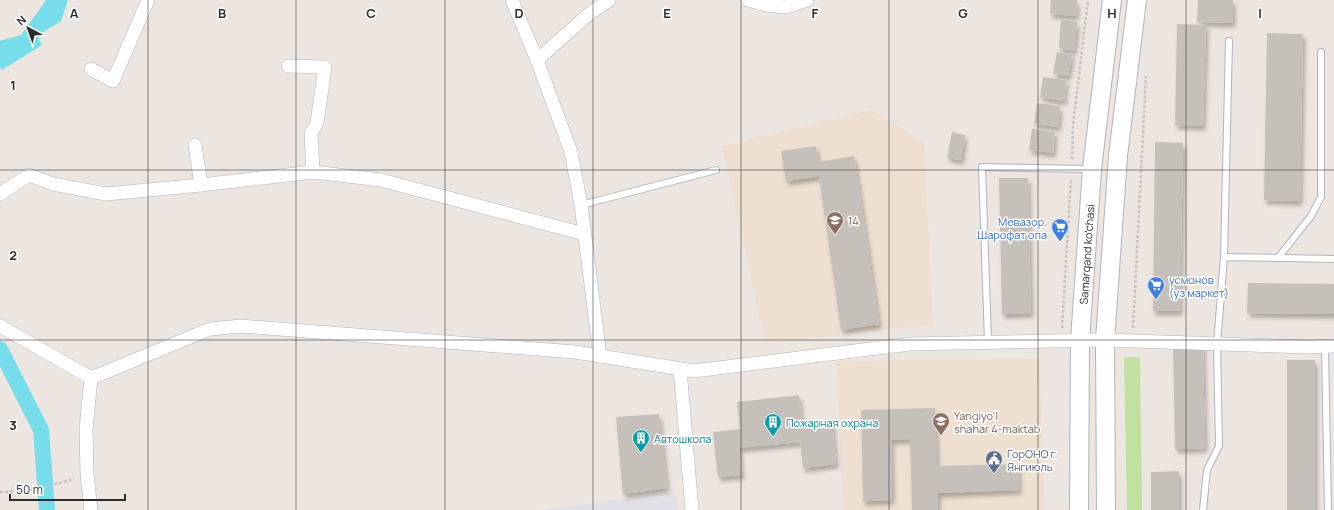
<svg xmlns="http://www.w3.org/2000/svg" width="1334" height="510" font-family="Manrope,sans-serif">
<style>
.industrial{fill:#e0e0e6}
.education{fill:#eedfd0}
.green{fill:#c0e19f}
.water{fill:#78ddea}
.lines{fill:none;stroke-linecap:round;stroke-linejoin:round}
.canal{stroke:#78ddea;stroke-width:16}
.building{fill:#c6c0bb;filter:url(#shadow)}
.service-casing{stroke:#b0b4bc;stroke-width:8}
.minor-casing{stroke:#b0b4bc;stroke-width:14}
.secondary-casing{stroke:#b0b4bc;stroke-width:20}
.path{stroke:#c4c4c4;stroke-width:2.5;stroke-dasharray:3 2;stroke-linecap:butt}
.service{stroke:#fff;stroke-width:6}
.minor{stroke:#fff;stroke-width:13}
.secondary{stroke:#fff;stroke-width:18}
.grid{fill:none;stroke:#2c2c2c;stroke-width:1;stroke-opacity:0.55}
.labels{text-anchor:middle;dominant-baseline:central;stroke-width:3;stroke-linejoin:round;paint-order:stroke}
.education-label{font-size:11px;fill:#785e54;stroke:#fff;text-anchor:start}
.shop-label{font-size:11px;fill:#366cbe;stroke:#fff;text-anchor:end}
.street-label{font-size:11px;fill:#2c2c2c;stroke:#fff}
.culture-label{font-size:11px;fill:#0d838f;stroke:#fff;text-anchor:start}
.service-label{font-size:11px;fill:#4e5e75;stroke:#fff;text-anchor:start}
.grid-label{font-size:13px;text-anchor:middle;font-weight:bold;fill:#2c2c2c;stroke:#fff;stroke-width:3;stroke-linejoin:round;paint-order:stroke}
</style>
<defs>
<filter id="shadow"><feDropShadow dx="2.5" dy="4.5" stdDeviation="2" flood-color="#0004"/></filter>
</defs>
<rect width="100%" height="100%" fill="#ede5e0"/>
<polygon class="industrial" points="676,492 678,510 540,510"/>
<g class="education">
<polygon points="871,110 924,142 933,324 765,343 722,146"/>
<polygon points="1039,359 1045,510 843,510 836,361"/>
</g>
<polygon class="green" points="1124,357 1140,357 1142,510 1127,510"/>
<polygon class="water" points="48,0 68,0 61,21 37,36 42,45 2,70 0,68 0,50 12,47 35,24"/>
<g class="lines">
<g class="canal">
<polyline points="0,49 26,42 56,0"/>
<polyline points="0,349 41,430 47,510"/>
</g>
</g>
<g class="building">
<polygon points="1051,0 1077,0 1076,16 1050,14"/>
<polygon points="1198,0 1233,0 1233,23 1197,22"/>
<polygon points="1061,19 1077,22 1074,51 1059,48"/>
<polygon points="1177,24 1206,25 1203,126 1175,125"/>
<polygon points="1267,33 1303,34 1300,201 1264,200"/>
<polygon points="1057,52 1072,54 1068,76 1053,74"/>
<polygon points="1043,77 1066,80 1064,101 1040,97"/>
<polygon points="1037,103 1060,106 1058,127 1034,124"/>
<polygon points="1032,129 1055,132 1053,153 1029,150"/>
<polygon points="952,132 965,135 961,160 947,158"/>
<polygon points="1155,142 1183,143 1180,311 1153,311"/>
<polygon points="816,146 818,162 854,156 879,324 841,330 819,176 786,181 781,151"/>
<polygon points="999,178 1028,178 1031,313 1002,314"/>
<polygon points="1248,283 1334,284 1334,314 1247,313"/>
<polygon points="1203,344 1205,448 1175,449 1173,345"/>
<rect x="1287" y="360" width="28" height="150"/>
<polygon points="799,395 802,423 832,420 836,464 803,468 800,442 739,448 742,475 718,477 713,432 740,429 737,402"/>
<polygon points="935,408 937,466 1018,464 1019,490 938,493 938,510 912,510 910,439 891,440 892,500 863,501 861,410"/>
<polygon points="659,414 667,488 623,494 616,417"/>
<polygon points="1179,471 1179,510 1151,510 1151,472"/>
</g>
<g class="lines">
<g class="service-casing">
<g id="service">
<polyline points="581,205 716,170"/>
<polyline points="1224,257 1229,41"/>
<polyline points="1278,258 1311,216 1321,197 1321,52"/>
<polyline points="988,341 982,167 1089,169"/>
<polyline points="1325,347 1328,510"/>
<polyline points="1203,510 1207,470 1219,446 1217,344 1224,257 1334,259"/>
</g>
</g>
<g class="minor-casing">
<g id="minor">
<polyline points="512,0 537,60 571,152 581,205 600,356"/>
<polyline points="748,0 766,5 786,7 807,0"/>
<polyline points="537,60 589,14 609,0"/>
<polyline points="91,69 113,81 148,0"/>
<polyline points="313,172 381,180 584,234"/>
<polyline points="201,185 313,172 311,133 317,123 325,67 288,66"/>
<polyline points="0,194 29,175 53,184 106,194 201,185 195,145"/>
<polyline points="0,326 91,378"/>
<polyline points="680,369 692,510"/>
<polyline points="91,378 210,329 241,326 575,352 694,371 910,344 1105,340 1308,347 1334,346"/>
<polyline points="91,510 87,474 86,429 91,378"/>
</g>
</g>
<g class="secondary-casing">
<g id="secondary">
<path id="s1" d="M1079 510 1080 340 1092 169 1112 0"/>
<polyline points="1106,510 1105,340 1118,156 1137,0"/>
</g>
</g>
<g class="path">
<polyline points="1072,159 1073,125 1088,0"/>
<polyline points="1062,328 1071,178"/>
<polyline points="1133,328 1146,76"/>
<polyline points="0,492 34,490 74,479"/>
</g>
<use href="#service" class="service"/>
<use href="#minor" class="minor"/>
<use href="#secondary" class="secondary"/>
</g>
<path class="grid" d="M148 0V510M296 0V510M445 0V510M593 0V510M741 0V510M889 0V510M1038 0V510M1186 0V510M0 170H1334M0 340H1334"/>
<defs>
<g id="school-pin" transform="scale(0.9)"><path d="M0 17L-7.5 6A9.5 9.5 0 1 1 7.5 6Z" fill="#8d6e63" stroke="#fff"/><path d="M0-5L7-2L0 1L-7-2ZM-4 1L0 2.5L4 1V4Q0 6-4 4Z" fill="#fff"/></g>
<g id="supermarket-pin" transform="scale(0.9)"><path d="M0 17L-7.5 6A9.5 9.5 0 1 1 7.5 6Z" fill="#3f7fe0" stroke="#fff"/><path d="M-6-5.5h2.5l.6 2H6L4.5 2H-2.5L-4.4-4H-6ZM-1.5 3.2a1.3 1.3 0 1 0 .1 0ZM3 3.2a1.3 1.3 0 1 0 .1 0Z" fill="#fff"/></g>
<g id="building-pin" transform="scale(0.9)"><path d="M0 17L-7.5 6A9.5 9.5 0 1 1 7.5 6Z" fill="#0f9aa8" stroke="#fff"/><path d="M-4-6H4V6H1V3H-1V6H-4ZM-2.5-4.3h1.7v1.8h-1.7ZM.8-4.3h1.7v1.8H.8ZM-2.5-1h1.7V.8h-1.7ZM.8-1h1.7V.8H.8Z" fill="#fff"/></g>
<g id="civic-pin" transform="scale(0.9)"><path d="M0 17L-7.5 6A9.5 9.5 0 1 1 7.5 6Z" fill="#5c6f8a" stroke="#fff"/><path d="M-.6-6.5H3V-4.5H.6V-3L4-1V1h2V6H-6V1h2V-1L-.6-3ZM-1.2 2.5V6h2.4V2.5Z" fill="#fff"/></g>
</defs>
<g fill-rule="evenodd">
<use href="#school-pin" x="835" y="220"/>
<use href="#supermarket-pin" x="1060" y="227"/>
<use href="#supermarket-pin" x="1156" y="285"/>
<use href="#school-pin" x="941" y="421"/>
<use href="#building-pin" x="773" y="422"/>
<use href="#building-pin" x="641" y="438"/>
<use href="#civic-pin" x="994" y="459"/>
</g>
<g class="labels">
<g class="education-label">
<text x="848" y="220">14</text>
<text x="954" y="415">Yangiyo'l<tspan x="954" dy="13">shahar 4-maktab</tspan></text>
</g>
<g class="shop-label">
<text x="1047" y="221">Мевазор.<tspan x="1047" dy="13">Шарофат опа</tspan></text>
<text x="1169" y="279" text-anchor="start">усмонов<tspan x="1169" dy="13">(уз маркет)</tspan></text>
</g>
<g class="street-label">
<text stroke="none"><textPath href="#s1" startOffset="256">Samarqand ko'chasi</textPath></text>
</g>
<g class="culture-label">
<text x="786" y="422">Пожарная охрана</text>
<text x="654" y="438">Автошкола</text>
</g>
<g class="service-label">
<text x="1007" y="453">ГорОНО г.<tspan x="1007" dy="13">Янгиюль</tspan></text>
</g>
</g>
<g class="grid-label">
<text x="74" y="18">A</text>
<text x="222" y="18">B</text>
<text x="371" y="18">C</text>
<text x="519" y="18">D</text>
<text x="667" y="18">E</text>
<text x="815" y="18">F</text>
<text x="963" y="18">G</text>
<text x="1112" y="18">H</text>
<text x="1260" y="18">I</text>
<text x="13" y="90">1</text>
<text x="13" y="260">2</text>
<text x="13" y="430">3</text>
</g>
<g transform="translate(28 28) rotate(319)" stroke="#ffffff" stroke-width="3" paint-order="stroke">
<path d="M0-3L7 15L0 10L-7 15Z" fill="#2c2c2c"/>
<text y="-6" font-size="11" font-weight="bold" text-anchor="middle" fill="#2c2c2c">N</text>
</g>
<path d="M10 494v6h115v-6" fill="none" stroke="#2c2c2c" stroke-width="2"/>
<text x="16" y="494" font-size="12" fill="#2c2c2c" stroke="#ffffff" stroke-width="3" paint-order="stroke">50 m</text>
</svg>
